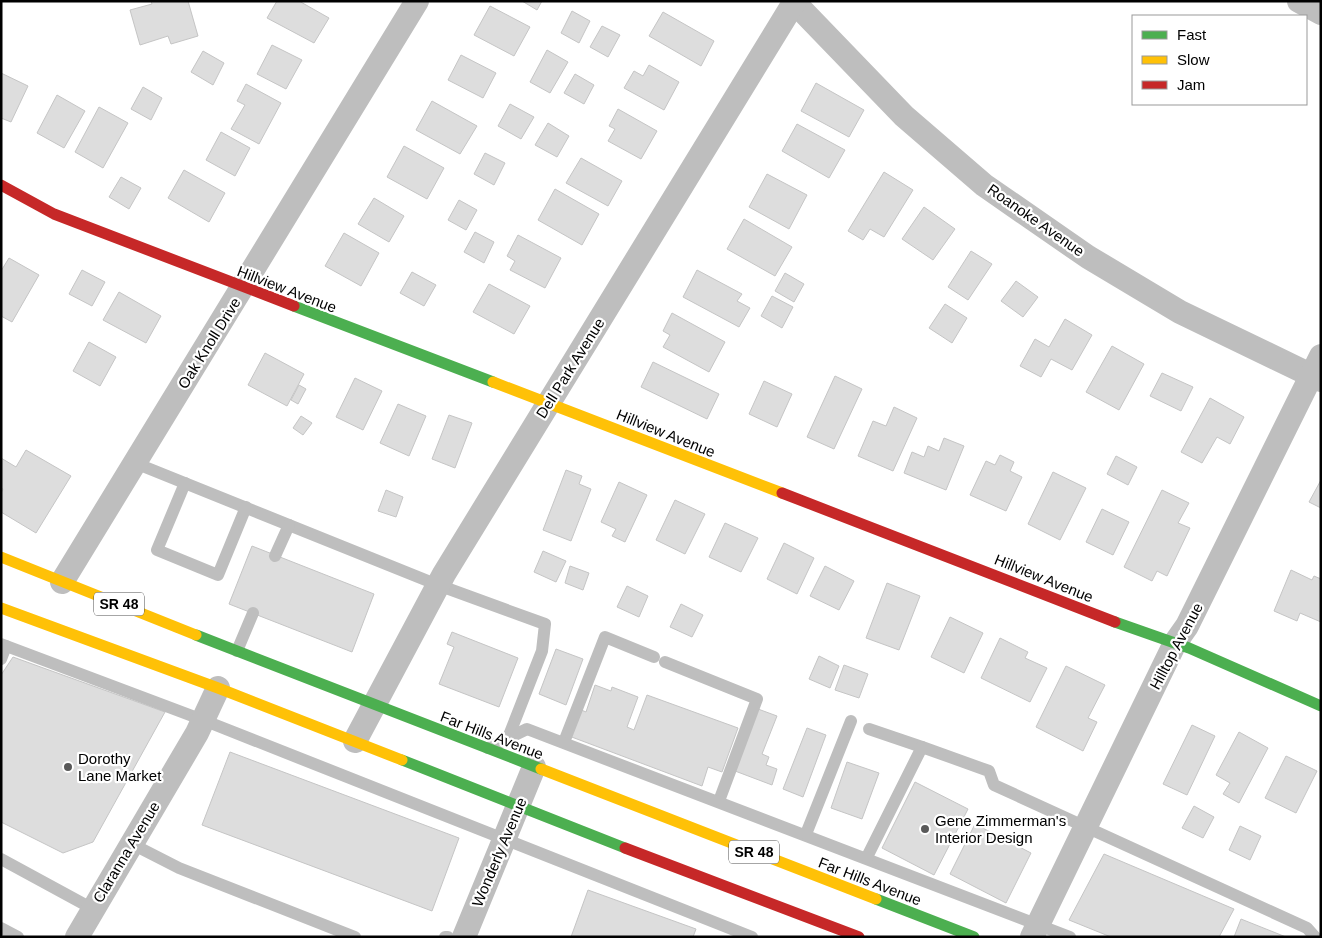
<svg xmlns="http://www.w3.org/2000/svg" width="1322" height="938" font-family="Arial,sans-serif">
<style>
.building{fill:#ddd;stroke:#c5c5c5}
.lines{fill:none;stroke-linecap:round;stroke-linejoin:round}
.lane{stroke:#bebebe;stroke-width:12}
.street{stroke:#bebebe;stroke-width:24}
.fast{stroke:#4caf50;stroke-width:11}
.slow{stroke:#ffc107;stroke-width:11}
.jam{stroke:#c62828;stroke-width:11}
.poi-dot{fill:#595959;stroke:#fff;stroke-width:2}
.labels{text-anchor:middle;dominant-baseline:central;stroke-width:4.5;stroke-linejoin:round;paint-order:stroke}
.shield{fill:#fff;stroke:#4c4c4c;stroke-width:1}
.shield-label{font-size:14px;font-weight:bold;fill:#000}
.street-label{font-size:15px;fill:#000;stroke:#fff}
.poi-label{font-size:15px;fill:#000;stroke:#fff;text-anchor:start}
</style>
<rect width="100%" height="100%" fill="#fff"/>
<g class="building">
<polygon points="151,1 188,1 198,36 171,44 168,36 140,45 130,10 152,4"/>
<polygon points="277,1 299,1 329,18 314,43 267,18"/>
<polygon points="522,1 542,1 537,10"/>
<polygon points="490,6 530,27 514,56 474,35"/>
<polygon points="572,11 590,21 579,43 561,33"/>
<polygon points="663,12 714,41 701,66 649,36"/>
<polygon points="602,26 620,35 608,57 590,47"/>
<polygon points="272,45 302,60 286,89 257,74"/>
<polygon points="547,50 568,62 550,93 530,82"/>
<polygon points="203,51 224,63 213,85 191,72"/>
<polygon points="461,55 496,73 483,98 448,80"/>
<polygon points="649,65 679,82 664,110 624,88 634,71 643,76"/>
<polygon points="1,73 28,86 11,122 1,118"/>
<polygon points="575,74 594,85 584,104 564,93"/>
<polygon points="816,83 864,110 849,137 801,111"/>
<polygon points="246,84 281,103 259,144 231,129 245,105 237,101"/>
<polygon points="143,87 162,98 151,120 131,109"/>
<polygon points="57,95 85,111 64,148 37,133"/>
<polygon points="432,101 477,126 460,154 416,130"/>
<polygon points="510,104 534,117 521,139 498,126"/>
<polygon points="99,107 128,123 103,168 75,152"/>
<polygon points="618,109 657,131 641,159 608,141 615,129 609,126"/>
<polygon points="548,123 569,136 557,157 535,145"/>
<polygon points="797,124 845,150 829,178 782,151"/>
<polygon points="221,132 250,148 235,176 206,160"/>
<polygon points="404,146 444,168 427,199 387,177"/>
<polygon points="485,153 505,163 494,185 474,174"/>
<polygon points="581,158 622,181 608,206 566,183"/>
<polygon points="184,170 225,193 209,222 168,198"/>
<polygon points="884,172 913,190 884,237 870,229 863,240 848,231"/>
<polygon points="767,174 807,195 789,229 749,207"/>
<polygon points="121,177 141,188 129,209 109,197"/>
<polygon points="555,189 599,214 582,245 538,220"/>
<polygon points="374,198 404,216 389,242 358,224"/>
<polygon points="459,200 477,210 466,230 448,220"/>
<polygon points="924,207 955,229 933,260 902,239"/>
<polygon points="744,219 792,247 775,276 727,249"/>
<polygon points="475,232 494,242 484,263 464,252"/>
<polygon points="344,233 379,253 361,286 325,266"/>
<polygon points="518,235 561,258 545,288 510,270 515,261 507,256"/>
<polygon points="971,251 992,264 968,300 948,287"/>
<polygon points="9,258 39,275 12,322 1,316 1,271"/>
<polygon points="82,270 105,282 92,306 69,294"/>
<polygon points="697,270 742,294 737,301 750,308 739,327 683,297"/>
<polygon points="412,272 436,285 424,306 400,293"/>
<polygon points="785,273 804,284 794,302 775,291"/>
<polygon points="1016,281 1038,297 1023,317 1001,301"/>
<polygon points="489,284 530,306 514,334 473,312"/>
<polygon points="119,292 161,316 146,343 103,320"/>
<polygon points="772,296 793,307 782,328 761,316"/>
<polygon points="945,304 967,318 952,343 929,328"/>
<polygon points="672,313 725,342 709,372 663,347 670,335 663,331"/>
<polygon points="1065,319 1092,335 1072,370 1051,359 1041,377 1020,366 1035,339 1049,347"/>
<polygon points="89,342 116,357 100,386 73,371"/>
<polygon points="1112,346 1144,364 1119,410 1086,392"/>
<polygon points="265,353 304,374 287,406 248,385"/>
<polygon points="653,362 719,394 707,419 641,387"/>
<polygon points="1162,373 1193,387 1181,411 1150,396"/>
<polygon points="835,376 862,389 834,449 807,437"/>
<polygon points="355,378 382,391 363,430 336,417"/>
<polygon points="764,381 792,394 777,427 749,414"/>
<polygon points="299,385 306,389 298,404 291,400"/>
<polygon points="1210,398 1244,417 1230,444 1217,437 1202,463 1181,452"/>
<polygon points="398,404 426,416 409,456 380,443"/>
<polygon points="894,407 917,418 893,471 858,456 873,421 886,426"/>
<polygon points="449,415 472,423 455,468 432,459"/>
<polygon points="301,416 312,423 303,435 293,428"/>
<polygon points="944,438 964,446 946,490 904,473 912,452 924,457 928,446 939,451"/>
<polygon points="26,450 71,476 36,533 1,512 1,493 3,489 1,488 1,458 16,467"/>
<polygon points="1000,455 1014,462 1010,471 1022,477 1006,511 970,495 986,461 995,465"/>
<polygon points="1116,456 1137,467 1128,485 1107,474"/>
<polygon points="566,470 582,476 579,484 591,489 571,541 543,530"/>
<polygon points="1053,472 1086,488 1060,540 1028,524"/>
<polygon points="1321,480 1321,508 1309,502"/>
<polygon points="619,482 647,495 625,542 612,536 616,529 601,522"/>
<polygon points="386,490 403,497 396,517 378,511"/>
<polygon points="1162,490 1189,503 1178,523 1190,528 1167,576 1157,571 1152,581 1124,567"/>
<polygon points="675,500 705,514 685,554 656,540"/>
<polygon points="1102,509 1129,522 1113,555 1086,542"/>
<polygon points="725,523 758,538 741,572 709,557"/>
<polygon points="784,543 814,558 797,594 767,579"/>
<polygon points="252,546 374,594 352,652 229,604"/>
<polygon points="543,551 566,561 556,582 534,572"/>
<polygon points="570,566 589,573 583,590 565,583"/>
<polygon points="825,566 854,581 839,610 810,596"/>
<polygon points="1291,570 1312,580 1314,576 1321,579 1321,622 1300,613 1297,621 1274,611"/>
<polygon points="887,583 920,596 899,650 866,638"/>
<polygon points="627,586 648,596 639,617 617,607"/>
<polygon points="681,604 703,615 692,637 670,627"/>
<polygon points="950,617 983,633 964,673 931,657"/>
<polygon points="452,632 518,658 499,707 439,684 454,647 447,644"/>
<polygon points="1000,638 1028,652 1025,658 1047,668 1030,702 981,678"/>
<polygon points="556,649 583,659 566,705 539,694"/>
<polygon points="819,656 839,666 830,688 809,679"/>
<polygon points="13,657 165,712 93,842 63,853 1,822 1,675"/>
<polygon points="844,665 868,674 859,698 835,690"/>
<polygon points="1066,666 1105,685 1088,718 1097,722 1083,751 1036,727"/>
<polygon points="595,685 611,691 612,687 638,697 627,727 634,730 647,695 738,728 722,772 708,767 702,786 569,736 579,709 586,712"/>
<polygon points="758,709 777,716 762,754 769,757 766,765 777,769 772,785 735,771"/>
<polygon points="1192,725 1215,736 1187,795 1163,784"/>
<polygon points="807,728 826,735 803,797 783,789"/>
<polygon points="1239,732 1268,748 1239,803 1223,794 1230,783 1216,775"/>
<polygon points="230,752 459,838 432,911 202,825"/>
<polygon points="1286,756 1317,771 1296,813 1265,798"/>
<polygon points="847,762 879,773 862,819 831,808"/>
<polygon points="915,782 968,809 934,875 882,848"/>
<polygon points="1194,806 1214,817 1203,838 1182,828"/>
<polygon points="975,824 1031,853 1006,903 950,874"/>
<polygon points="1240,826 1261,836 1250,860 1229,850"/>
<polygon points="1104,854 1234,909 1219,937 1111,937 1069,920"/>
<polygon points="588,890 696,929 693,937 571,937"/>
<polygon points="1241,919 1286,937 1234,937"/>
</g>
<g class="lines">
<g class="lane">
<polyline points="135,463 438,585 545,624 542,651 508,738"/>
<polyline points="185,483 157,550 218,575 246,507"/>
<polyline points="275,556 289,525"/>
<polyline points="1,644 203,720 752,937"/>
<polyline points="237,651 253,613"/>
<polyline points="1,659 6,646"/>
<polyline points="665,662 757,699 719,801"/>
<polyline points="869,729 922,747"/>
<polyline points="564,742 605,637 654,657"/>
<polyline points="488,748 527,729 1070,937"/>
<polyline points="806,834 851,721"/>
<polyline points="132,844 179,868 355,937"/>
<polyline points="867,857 922,747 989,771 994,785 1307,928 1315,937"/>
<polyline points="1,859 93,909"/>
<polyline points="1,928 18,937"/>
<polyline points="445,937 448,937"/>
</g>
<g class="street">
<polyline points="793,1 904,116 984,185 1088,257 1180,312 1321,380"/>
<polyline points="1299,1 1321,13"/>
<polyline points="62,582 417,1"/>
<polyline points="355,741 444,574 795,1"/>
<polyline points="77,937 197,733 218,688"/>
<polyline points="464,937 534,767"/>
<polyline points="1032,937 1175,643 1187,626 1321,356"/>
</g>
<g class="fast">
<polyline points="294,306 493,382"/>
<polyline points="1115,622 1189,648 1321,706"/>
<polyline points="196,635 541,769"/>
<polyline points="402,760 625,848"/>
<polyline points="876,899 974,937"/>
</g>
<g class="slow">
<polyline points="493,382 782,493"/>
<polyline points="1,557 196,635"/>
<polyline points="1,608 218,688 402,760"/>
<polyline points="541,769 876,899"/>
</g>
<g class="jam">
<polyline points="1,185 54,214 294,306"/>
<polyline points="782,493 1115,622"/>
<polyline points="625,848 859,937"/>
</g>
</g>
<g class="poi-dot">
<circle cx="68" cy="767" r="5"/>
<circle cx="925" cy="829" r="5"/>
</g>
<g class="labels">
<g class="shield">
<rect x="94" y="592.5" width="50" height="23" rx="4"/>
<rect x="729" y="840.5" width="50" height="23" rx="4"/>
</g>
<g class="shield-label">
<text x="119" y="604">SR 48</text>
<text x="754" y="852">SR 48</text>
</g>
<g class="street-label">
<text transform="translate(1036 220) rotate(35)">Roanoke Avenue</text>
<text transform="translate(287 289) rotate(21)">Hillview Avenue</text>
<text transform="translate(209 343) rotate(-58)">Oak Knoll Drive</text>
<text transform="translate(570 368) rotate(-58)">Dell Park Avenue</text>
<text transform="translate(666 433) rotate(22)">Hillview Avenue</text>
<text transform="translate(1044 578) rotate(22)">Hillview Avenue</text>
<text transform="translate(1176 646) rotate(-62)">Hilltop Avenue</text>
<text transform="translate(492 735) rotate(21)">Far Hills Avenue</text>
<text transform="translate(126 852) rotate(-59)">Claranna Avenue</text>
<text transform="translate(499 852) rotate(-67)">Wonderly Avenue</text>
<text transform="translate(870 881) rotate(21)">Far Hills Avenue</text>
</g>
<g class="poi-label">
<text x="78" y="758">Dorothy<tspan x="78" dy="17">Lane Market</tspan></text>
<text x="935" y="820">Gene Zimmerman's<tspan x="935" dy="17">Interior Design</tspan></text>
</g>
</g>
<rect width="1322" height="938" fill="none" stroke="#000000" stroke-width="5"/>
<rect x="1132" y="15" width="175" height="90" fill="#ffffff" stroke="#999999"/>
<rect x="1142" y="31" width="25" height="8" fill="#4caf50" stroke="#999999"/>
<text x="1177" y="40" font-size="15" fill="#000000">Fast</text>
<rect x="1142" y="56" width="25" height="8" fill="#ffc107" stroke="#999999"/>
<text x="1177" y="65" font-size="15" fill="#000000">Slow</text>
<rect x="1142" y="81" width="25" height="8" fill="#c62828" stroke="#999999"/>
<text x="1177" y="90" font-size="15" fill="#000000">Jam</text>
</svg>
